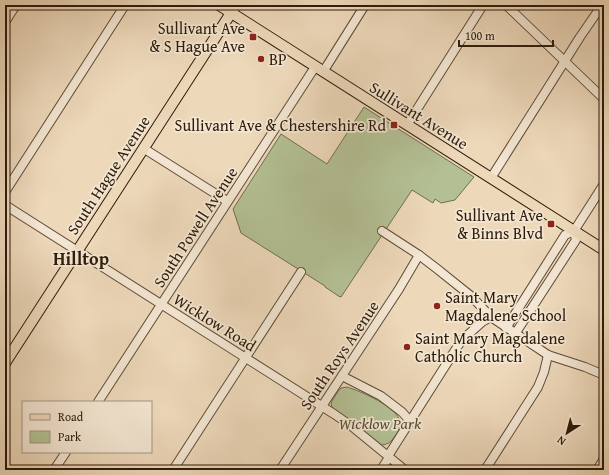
<svg xmlns="http://www.w3.org/2000/svg" width="609" height="475" font-family="'Gentium Book Plus',serif">
<style>
.green{fill:#b3c094;stroke:#706e4f}
.lines{fill:none;stroke-linecap:round;stroke-linejoin:round}
.minor-casing{stroke:#5d4a36;stroke-width:10}
.major-casing{stroke:#2d1b0a;stroke-width:12}
.minor{stroke:#f3e6d2;stroke-width:8}
.major{stroke:#edd8ba;stroke-width:10}
.poi-dot{fill:#8f2418;stroke:#f3e6d2;stroke-width:1.5}
.labels{text-anchor:middle;dominant-baseline:central;stroke-width:3.5;stroke-linejoin:round;paint-order:stroke}
.poi-label{font-size:16px;fill:#2d1b0a;stroke:#f3e6d2;text-anchor:end}
.street-label{font-size:16px;fill:#2d1b0a;stroke:#f3e6d2}
.park-label{font-size:16px;font-style:italic;fill:#554d33;stroke:#f3e6d2}
.quarter-label{font-size:18px;font-weight:bold;fill:#2d1b0a;stroke:#f3e6d2}
</style>
<rect width="100%" height="100%" fill="#edd8ba"/>
<filter id="stains"><feTurbulence type="fractalNoise" baseFrequency=".005" numOctaves="4"/><feColorMatrix values="0 0 0 0 .2 0 0 0 0 .09 0 0 0 0 .02 0 0 0 .5 -.17"/></filter>
<radialGradient id="worn" r=".72"><stop offset=".6" stop-color="#630" stop-opacity="0"/><stop offset="1" stop-color="#630" stop-opacity=".3"/></radialGradient>
<g class="green">
<polygon points="364,107 474,177 455,200 441,203 435,199 433,203 412,190 341,297 340,296 340,297 325,287 325,286 241,233 233,209 281,134 327,164"/>
<path d="M347 387C360 391 398 407 400 422 401 427 398 432 395 436 391 442 388 445 380 445L333 410 331 404 332 401 339 390 341 388Z"/>
</g>
<g class="lines">
<g class="minor-casing">
<g id="minor">
<polyline points="506,5 604,99"/>
<polyline points="231,13 237,5"/>
<polyline points="5,22 16,5"/>
<polyline points="323,72 365,5"/>
<polyline points="407,125 483,5"/>
<polyline points="143,148 227,201"/>
<polyline points="491,178 580,37 602,5"/>
<polyline points="5,192 125,5"/>
<polyline points="5,205 334,414 350,425 405,470"/>
<polyline points="382,231 419,255 436,268 471,296 491,317 548,355 585,367 604,375"/>
<polyline points="506,328 565,235 574,231 604,184"/>
<polyline points="515,334 576,240 574,231"/>
<polyline points="342,376 381,396 402,412 410,421"/>
<polyline points="98,402 315,67"/>
<polyline points="388,456 461,341 482,322 491,317"/>
<polyline points="54,470 66,452"/>
<polyline points="173,470 301,272"/>
<polyline points="280,470 399,289 419,255"/>
<polyline points="381,470 389,457"/>
<polyline points="485,470 538,387 544,372 548,355"/>
<polyline points="597,470 604,459"/>
</g>
</g>
<g class="major-casing">
<g id="major">
<polyline points="219,5 604,250"/>
<polyline points="5,363 231,13"/>
</g>
</g>
<use href="#minor" class="minor"/>
<use href="#major" class="major"/>
</g>
<g class="poi-dot">
<rect x="249" y="33" width="8" height="8" rx="2"/>
<circle cx="261" cy="59" r="4"/>
<rect x="390" y="121" width="8" height="8" rx="2"/>
<rect x="547" y="220" width="8" height="8" rx="2"/>
<circle cx="437" cy="306" r="4"/>
<circle cx="407" cy="347" r="4"/>
</g>
<g class="labels">
<g class="poi-label">
<text x="245" y="28">Sullivant Ave<tspan x="245" dy="18">&amp; S Hague Ave</tspan></text>
<text x="269" y="59" text-anchor="start">BP</text>
<text x="386" y="125">Sullivant Ave &amp; Chestershire Rd</text>
<text x="543" y="215">Sullivant Ave<tspan x="543" dy="18">&amp; Binns Blvd</tspan></text>
<text x="445" y="297" text-anchor="start">Saint Mary<tspan x="445" dy="18">Magdalene School</tspan></text>
<text x="415" y="338" text-anchor="start">Saint Mary Magdalene<tspan x="415" dy="18">Catholic Church</tspan></text>
</g>
<g class="street-label">
<text transform="translate(419 115) rotate(32)">Sullivant Avenue</text>
<text transform="translate(108 175) rotate(-57)">South Hague Avenue</text>
<text transform="translate(195 227) rotate(-57)">South Powell Avenue</text>
<text transform="translate(215 322) rotate(32)">Wicklow Road</text>
<text transform="translate(339 355) rotate(-56)">South Roys Avenue</text>
</g>
<g class="park-label">
<text x="380" y="423">Wicklow Park</text>
</g>
<g class="quarter-label">
<text x="81" y="258">Hilltop</text>
</g>
</g>
<rect width="609" height="475" fill="none" stroke="#edd8ba" stroke-width="20"/>
<rect x="6" y="6" width="597" height="463" fill="none" stroke="#2d1b0a" stroke-width="2"/>
<rect x="10" y="10" width="589" height="455" fill="none" stroke="#2d1b0a"/>
<rect x="22" y="401" width="130" height="52" fill="#f3e6d2" stroke="#a49582"/>
<rect x="30" y="414" width="20" height="6" fill="#edd8ba" stroke="#a49582"/>
<text x="58" y="421" font-size="12" fill="#2d1b0a">Road</text>
<rect x="30" y="431" width="20" height="12" fill="#b3c094" stroke="#a49582"/>
<text x="58" y="441" font-size="12" fill="#2d1b0a">Park</text>
<g transform="translate(567 433) rotate(216)" stroke="#f3e6d2" stroke-width="3" paint-order="stroke">
<path d="M0-3L7 15L0 10L-7 15Z" fill="#2d1b0a"/>
<text y="-6" font-size="11" font-weight="bold" text-anchor="middle" fill="#2d1b0a">N</text>
</g>
<path d="M459 40v6h94v-6" fill="none" stroke="#2d1b0a" stroke-width="2"/>
<text x="465" y="40" font-size="12" fill="#2d1b0a" stroke="#f3e6d2" stroke-width="3" paint-order="stroke">100 m</text>
<rect width="100%" height="100%" filter="url(#stains)"/>
<rect width="100%" height="100%" fill="url(#worn)"/>
</svg>
